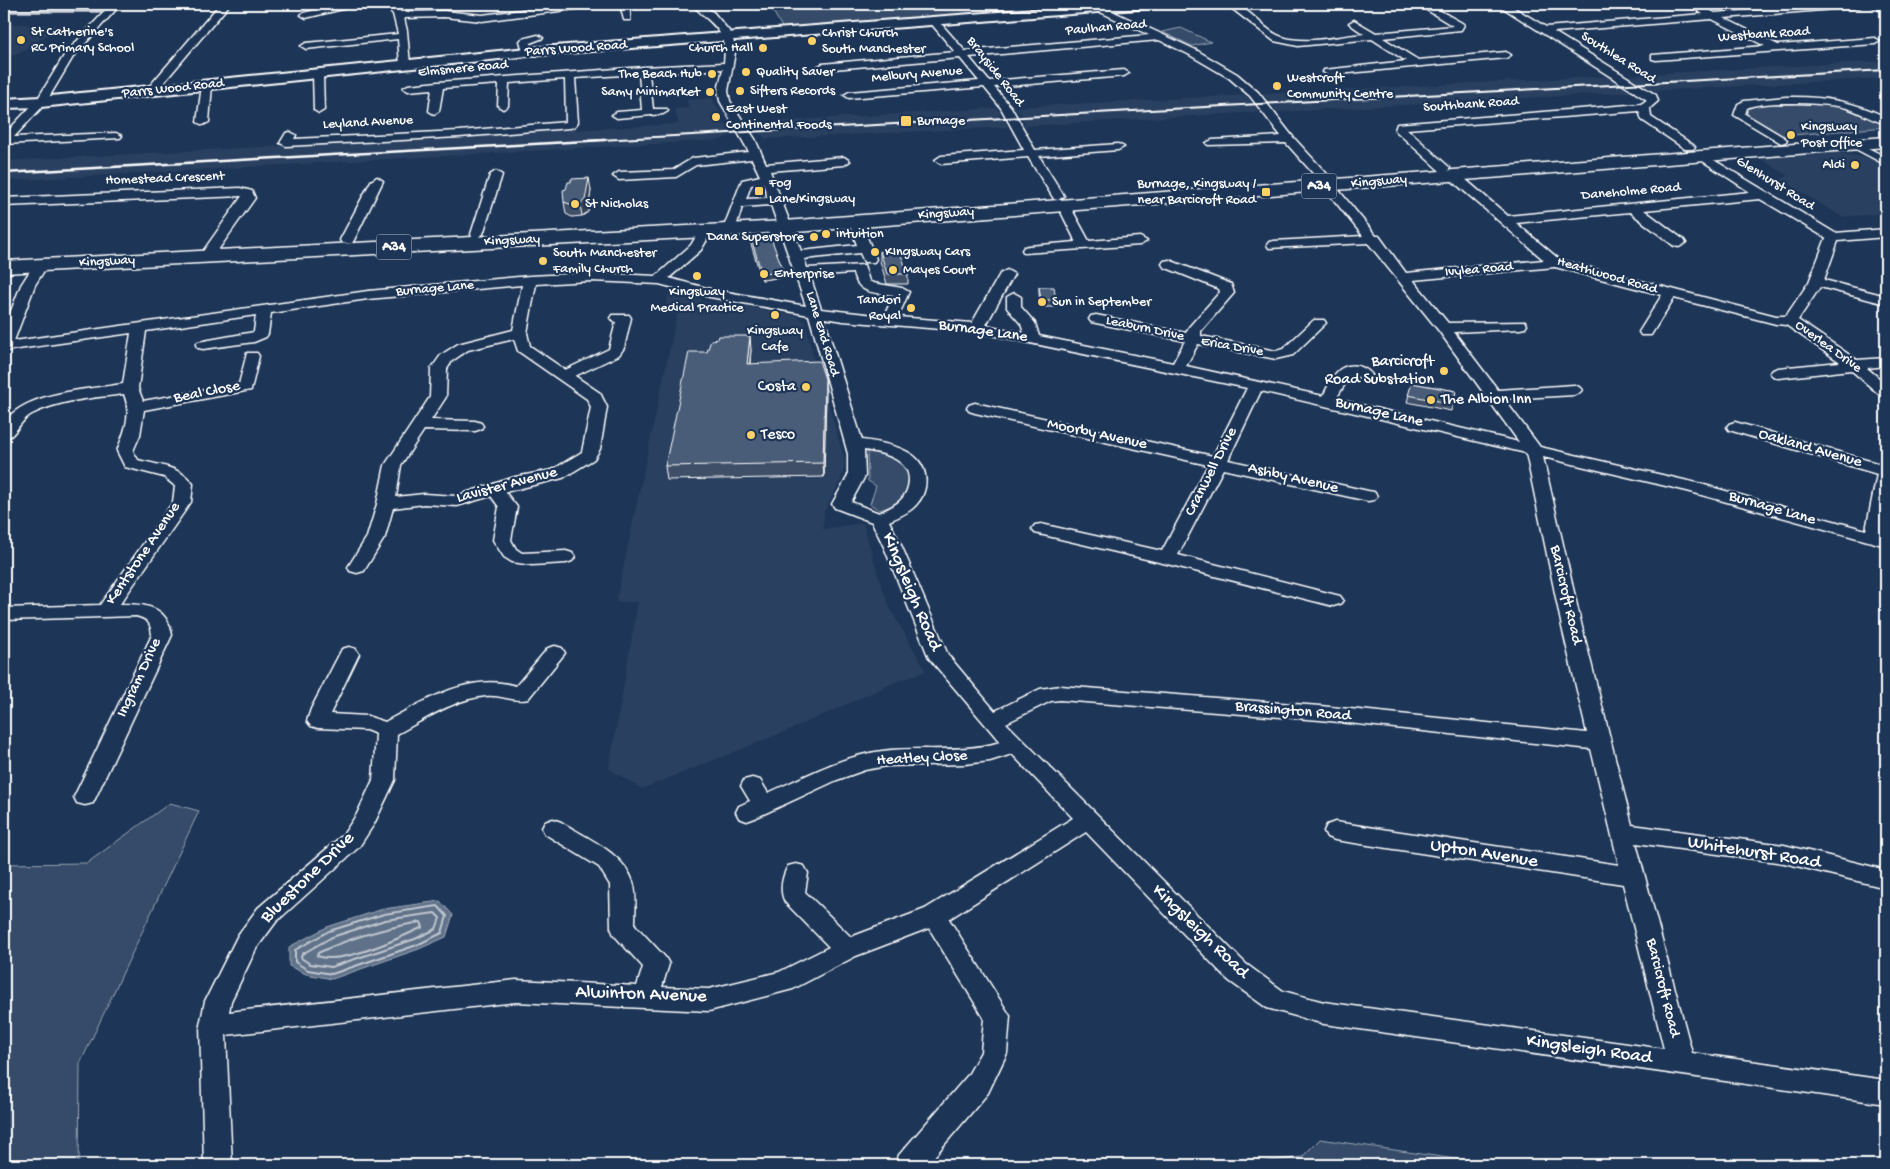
<svg xmlns="http://www.w3.org/2000/svg" width="1890" height="1169" font-family="'Gochi Hand',sans-serif">
<style>
.built{fill:#2a4161}
.green{fill:#364b69;stroke:#9aa5b4}
.water{fill:#617289;stroke:#a0aab8}
.lines{fill:none;stroke-linecap:round;stroke-linejoin:round}
.shore{stroke:#c0c7d0;stroke-width:2}
.street-casing{stroke:#fff;stroke-width:3}
.secondary-casing{stroke:#fff;stroke-width:4}
.highway-casing{stroke:#fff;stroke-width:3}
.street{fill:#1d3557;fill-rule:evenodd}
.secondary{fill:#1d3557;fill-rule:evenodd}
.highway{fill:#1d3557;fill-rule:evenodd}
.rail-far1{stroke:#fff;stroke-width:2}
.rail{stroke:#fff;stroke-width:2.5}
.wall{fill:#405068;stroke:#fff}
.shaded-wall{fill:#344155;stroke:#fff}
.building{fill:#4a5d79;stroke:#fff}
.poi-dot{fill:#ffd166;stroke:#1d3557;stroke-width:2}
.labels{text-anchor:middle;dominant-baseline:central;stroke-width:4.5;stroke-linejoin:round;paint-order:stroke}
.far-street-label{font-size:14px;fill:#fff;stroke:#1d3557}
.far-poi-label{font-size:14px;fill:#fff;stroke:#1d3557;text-anchor:start}
.shield{fill:#1d3557;stroke:#bbc2cd;stroke-width:1}
.shield-label{font-size:15px;font-weight:bold;fill:#fff}
.street-label{font-size:16px;fill:#fff;stroke:#1d3557}
.poi-label{font-size:16px;fill:#fff;stroke:#1d3557;text-anchor:end}
.near-street-label{font-size:19px;fill:#fff;stroke:#1d3557}
</style>
<rect width="100%" height="100%" fill="#1d3557"/>
<filter id="ink" filterUnits="userSpaceOnUse"><feTurbulence type="fractalNoise" baseFrequency=".02" numOctaves="2"/><feDisplacementMap in="SourceGraphic" scale="10" xChannelSelector="R" yChannelSelector="G"/><feConvolveMatrix kernelMatrix="1 2 1 2 8 2 1 2 1" color-interpolation-filters="sRGB"/></filter>
<g filter="url(#ink)">
<g class="built">
<polygon points="6,24 63,25 15,55 4,55 4,26"/>
<polygon points="1886,61 1886,78 1650,91 1629,75"/>
<polygon points="1611,76 1633,92 1278,112 1263,94"/>
<polygon points="1246,95 1259,112 1025,126 1021,113 1019,113 1015,107"/>
<polygon points="712,98 725,122 721,123 737,128 728,129 730,134 738,133 720,140 4,181 4,161 679,124 674,109 689,108 687,100"/>
<polygon points="997,108 1001,114 998,114 1000,119 1004,119 1008,127 766,139 748,123"/>
<polygon points="1831,151 1877,160 1886,165 1886,213 1842,217 1780,179 1788,176 1758,157"/>
<polygon points="673,292 702,298 701,301 714,303 718,301 797,316 805,322 816,368 820,374 845,462 842,477 824,512 823,529 863,523 882,588 891,610 926,671 896,682 789,730 642,789 609,769 638,602 616,602 677,314 663,314 669,293"/>
</g>
<g class="green">
<polygon points="769,4 1082,4 1085,5 784,31"/>
<polygon points="1181,28 1211,42 1192,46 1162,32"/>
<path d="M1809 100 1862 111 1886 124V127L1781 136 1744 113C1755 97 1780 106 1795 104L1792 102Z"/>
<path d="M867 449C877 451 889 452 897 459 923 480 906 503 879 510L870 504 876 486 868 481Z"/>
<polygon points="170,803 199,811 80,1064 79,1165 4,1165 4,864 87,863"/>
<polygon points="1320,1139 1496,1165 1237,1165 1302,1157"/>
</g>
<polygon class="water" points="440,901 453,915 446,937 419,949 332,979 306,974 289,966 289,947 327,927 383,909"/>
<g class="lines">
<g class="shore">
<polygon points="438,906 447,916 442,933 417,945 332,974 308,970 295,962 295,950 329,931 384,914"/>
<polygon points="435,913 440,918 436,929 415,939 331,967 310,964 301,958 302,954 332,937 385,920"/>
<path d="M421 922 423 927C400 938 341 966 317 956L318 953C351 937 385 928 421 922Z"/>
</g>
<g class="street-casing">
<g id="street">
<polygon points="111,4 121,4 73,57 45,104 14,137 116,133 122,136 120,138 4,144 4,135 37,100 65,54 105,11 4,11 4,5"/>
<polygon points="220,4 230,4 155,93 147,93 146,91 147,89"/>
<polygon points="342,4 357,4 355,6 306,18 301,15 303,13"/>
<polygon points="383,4 393,4 401,12 444,11 482,15 571,4 595,4 590,7 482,21 444,17 404,18 407,31 410,65 405,68 400,65 398,39 306,49 301,46 306,43 398,34 393,14"/>
<polygon points="620,4 630,4 630,20 624,20"/>
<path d="M692 4H702L714 13 729 31 736 47 728 91 730 101 755 139 766 164 844 157 850 161 844 165 770 171 801 251 857 245 848 220 854 216 860 220 876 259 874 262H864L860 253 804 259 807 268 864 265 869 281 873 283 902 288 909 292 898 317 972 323 1000 274 1007 270 1014 274 986 325 1024 333 1021 324 1007 308V297L1014 293 1021 297V307L1035 323 1039 336 1173 363 1185 341 1096 323 1091 322 1089 319 1091 316 1096 315 1186 333 1189 327 1220 292 1219 289 1164 267 1162 264 1164 261 1169 260 1231 284 1234 293 1201 331V336L1276 351 1283 349 1314 320H1324L1326 323 1293 355 1276 359 1198 344 1186 366 1323 396C1327 389 1331 378 1337 372 1347 362 1364 364 1372 375L1369 378 1364 380 1354 375 1349 377 1336 399 1519 442 1439 331 1368 243 1269 248 1267 245 1269 242 1274 241 1363 236 1325 189 1323 186 1325 183H1333L1376 236H1379L1406 273 1544 260 1449 178 1447 175 1449 172H1457L1508 216 1750 192 1698 158 1696 156 1698 154 1702 153 1835 233 1886 229V237L1838 241 1824 280 1886 296V304L1820 287 1798 320 1857 360 1886 358V366L1867 368 1886 384V397L1880 395 1851 370 1778 378 1773 376 1770 373 1773 370 1778 368 1840 362 1786 325 1776 324 1674 298 1651 335H1641L1639 332 1662 295 1555 267 1413 280 1448 323 1525 322 1527 325 1525 328 1520 329 1454 332 1498 390 1574 385 1579 387 1582 390 1579 393 1574 395 1504 399 1540 447 1697 483 1866 530 1877 474 1729 430 1727 427 1729 424 1735 422 1880 464 1886 463V518L1884 535H1886V546L1687 491 1543 457 1582 627 1632 825 1784 845 1886 870V888L1784 863 1636 843 1692 1053 1886 1080V1104L1324 1024 1267 1008 1228 980 1086 832 949 919 1010 1016 1007 1053 988 1093 927 1165H895L899 1155 968 1075 981 1052 984 1018 929 928 856 956 793 989 709 1011 516 1002 226 1035 232 1165H204L200 1025 205 1001 238 935 258 908 343 835 357 814 373 780 376 734 366 730 318 728 311 726 307 721 311 709 342 649 349 647 356 649 359 654 330 714 367 716 385 722C426 700 470 672 516 686L548 648 555 646 562 648 565 653 528 699C515 703 501 694 486 696 454 699 425 719 397 734L395 780 374 824 359 847 276 922 256 949 231 1001 229 1012 516 980 637 986 643 967 614 935 611 928 610 885 599 867 545 834 542 828 545 822 553 819 561 822C585 837 624 853 633 882 637 894 635 912 635 925L665 957 669 964 662 987 709 989 779 972 829 947 785 902C779 891 782 877 788 866L796 864 804 866 808 873 805 892 851 937 925 909 1073 818 1012 754 990 761 965 764 887 766 865 770 837 780 755 818 747 821 739 818 736 812 739 806 750 801 741 786 744 780 752 778 760 780 768 793C804 777 842 756 882 751 921 746 961 754 1000 742L929 658 884 547 872 522 835 508 832 504 848 476V454L809 315 710 297 659 284 591 281 536 284 527 333 530 346 565 370 609 349 616 322 610 318 612 315H629L631 318 624 348 619 355 575 376 600 393 607 407 600 449 594 459 563 478 505 492 517 507 511 540 516 549 522 553 566 551 572 553 575 557 572 561 566 563 532 565 512 562 504 557 493 540 499 507 491 496 457 506 424 504 393 508 385 537 364 571 357 573 350 571 348 567 367 537 377 504 385 465 430 397 431 369 441 355 458 344 513 330 522 285 368 299 271 313 268 334 266 337 254 342 203 349 198 348 196 345 198 342 254 332 256 315 146 331 138 388 143 401 239 384 247 353H257L259 356 251 390 144 410 140 435 133 451 138 460C157 465 180 466 193 484L191 502 120 604C146 604 167 606 172 635L93 803 85 805 77 803 74 797 152 635C151 623 148 619 136 616L4 620V608L100 605 173 502 175 486 164 477 125 467 117 451C125 431 132 414 124 394 93 398 60 400 32 414 20 420 15 437 4 440V422C28 391 87 390 123 384L131 333 4 351V329L21 285 35 263 40 262 47 266 35 285 14 341 368 291 530 276 591 273 656 276 691 245 701 228 706 227 712 231 701 250 669 278 710 289 806 306 771 205 742 207 736 227H726L725 224 742 180 760 176 752 159 696 165 676 177 619 180 613 176 619 172 673 170 693 158 749 152 720 101 718 91 723 69 649 74 653 109H667L668 111 663 114 617 118 612 115 617 112 642 110 639 74 575 78 578 122 574 127 570 128 459 137 286 146 280 143 286 133 290 132 296 135 294 139 459 131 566 122 565 79 509 83 508 106 503 109 498 106 499 84 443 88 439 111 434 114 429 111 432 89 408 91 403 88 408 85 438 82 644 67 724 63C728 28 712 26 692 4ZM763 183 768 198 746 199 751 185ZM1760 199 1826 238 1809 282 1786 316H1776L1560 260 1516 223 1630 212 1674 246 1679 247 1686 243 1684 240 1644 210ZM853 273C859 295 874 292 894 295L884 316 821 309 810 276ZM824 318 843 321 977 332 1247 388 1213 456 975 403 969 405 967 408 969 411 975 413 1208 465 1162 551 1041 524 1035 525 1032 529 1035 533 1167 564 1333 606 1340 604 1343 600 1340 596 1178 555 1223 469 1368 501 1374 500 1377 496 1374 492 1368 491 1228 460 1261 391 1526 453 1562 627 1587 733 1320 706 1060 686 1040 689 995 711 948 655 902 547 889 521C898 517 909 513 916 505 930 490 929 466 911 454 897 445 878 442 862 440ZM514 339 518 351 587 399 591 407 582 452 552 470 515 477 456 496 424 494 396 497 401 465 424 430 475 431 481 429 483 426 481 423 475 421 431 420 446 397 447 369 452 361 468 350ZM864 450C882 453 909 458 909 480 908 500 894 506 879 513L851 502 865 476ZM1060 700 1320 720 1591 749 1619 865 1335 822 1327 825 1324 831 1327 837 1335 840 1623 884 1664 1049 1324 1002 1283 991 1246 964 1006 723 1051 701Z"/>
<path d="M1226 4C1249 3 1262 31 1282 37 1307 45 1339 36 1364 34L1351 25 1349 23 1354 20 1376 33 1453 26 1417 4H1428L1462 23 1464 25 1461 30 1383 38 1418 60 1506 52 1511 55 1506 58 1328 75 1323 72 1324 70 1406 61 1372 39 1298 46 1274 41Z"/>
<polygon points="1497,4 1508,4 1546,27 1703,14 1686,4 1697,4 1715,13 1829,4 1864,4 1860,7 1724,18 1778,45 1875,38 1880,41 1875,44 1656,60 1652,59 1652,55 1765,46 1712,19 1554,32 1656,95 1658,101 1650,108 1651,117 1693,145 1695,147 1693,149 1685,149 1642,120 1639,111 1407,129 1450,168 1448,171 1440,171 1397,132 1395,130 1397,124 1641,104 1647,100"/>
<polygon points="1867,4 1879,4 1886,7 1886,13"/>
<polygon points="1099,5 1196,50 1237,74 1258,92 1293,137 1327,174 1329,177 1327,180 1319,180 1286,143 1208,145 1206,143 1212,140 1281,136 1250,96 1229,78 1188,54 1159,40 969,57 989,81 1124,70 1129,73 1124,76 994,87 1011,107 1035,150 1118,144 1124,147 1118,150 1039,156 1064,196 1058,200 1054,199 1028,157 941,164 935,160 941,156 1024,150 1001,108 984,87 849,98 844,95 849,92 979,81 960,58 822,70 817,67 822,64 955,52 929,21 934,18 937,19 965,51 1149,35 1096,10 1094,8"/>
<polygon points="538,35 543,38 530,43 533,52 532,54 524,54 520,41 522,39"/>
<polygon points="318,71 323,74 324,110 319,113 314,110 313,74"/>
<polygon points="207,82 212,85 209,122 203,125 197,122 202,85"/>
<path d="M1786 97C1822 96 1853 101 1886 117V124C1873 121 1860 112 1847 108 1828 103 1763 100 1747 108L1745 114 1785 138 1787 140 1785 142 1781 143 1734 115 1738 104 1744 101Z"/>
<polygon points="1854,141 1886,157 1886,165 1850,146 1848,144 1850,142"/>
<polygon points="496,171 502,175 483,234 477,238 472,237 471,234 490,175"/>
<polygon points="377,177 383,181 354,240 352,243 342,243 340,240 371,181"/>
<polygon points="240,188 252,191 255,198 211,260 206,261 199,257 242,196 4,206 4,198"/>
<polygon points="1064,202 1070,206 1089,241 1140,237 1147,241 1140,245 1024,253 1022,250 1024,247 1029,246 1076,242 1058,206"/>
</g>
</g>
<g class="secondary-casing">
<polygon id="secondary" points="1102,4 1155,4 1149,8 528,56 41,107 4,108 4,99 41,97 528,48"/>
</g>
<g class="highway-casing">
<polygon id="highway" points="1886,137 1886,147 784,233 4,273 4,261 784,221"/>
</g>
<use href="#street" class="street"/>
<use href="#secondary" class="secondary"/>
<use href="#highway" class="highway"/>
<polyline class="rail-far1" points="582,141 1886,70"/>
<polyline class="rail" points="4,173 605,140"/>
</g>
<g class="wall">
<polygon points="591,190 588,212 582,216 572,217 566,214 564,202"/>
<polygon points="750,235 784,272 784,277 762,280 750,241"/>
<polygon points="880,251 908,274 908,284 887,284 880,261"/>
<polygon points="1039,287 1056,300 1055,307 1041,307 1039,294"/>
<polygon points="751,349 750,364 825,379 826,392 824,477 667,480 665,466"/>
<polygon points="1412,383 1456,391 1451,411 1407,402"/>
</g>
<g class="shaded-wall">
<polygon points="589,178 591,190 588,212 582,216 580,204"/>
<polygon points="784,272 784,277 762,280 762,274"/>
<polygon points="750,336 751,349 748,378 747,364"/>
<polygon points="825,379 826,392 824,477 823,463"/>
</g>
<g class="building">
<polygon points="589,178 585,200 580,204 570,204 564,202 563,190 566,189 568,182 571,182 571,179"/>
<polygon points="769,233 784,272 762,274 750,235"/>
<polygon points="899,249 908,274 887,274 880,251"/>
<polygon points="1039,287 1054,287 1056,300 1041,300"/>
<polygon points="719,336 750,336 747,364 819,361 825,379 823,463 665,466 689,352 707,352 711,340 718,339"/>
<polygon points="1412,383 1456,391 1453,404 1408,395"/>
</g>
</g>
<g class="poi-dot">
<circle cx="21" cy="40" r="5"/>
<circle cx="812" cy="41" r="5"/>
<circle cx="763" cy="48" r="5"/>
<circle cx="746" cy="72" r="5"/>
<circle cx="712" cy="74" r="5"/>
<circle cx="1277" cy="86" r="5"/>
<circle cx="740" cy="91" r="5"/>
<circle cx="710" cy="92" r="5"/>
<circle cx="716" cy="117" r="5"/>
<rect x="900" y="115" width="12" height="12" rx="2.5"/>
<circle cx="1791" cy="135" r="5"/>
<circle cx="1855" cy="165" r="5"/>
<rect x="754" y="186" width="10" height="10" rx="2.5"/>
<rect x="1261" y="187" width="10" height="10" rx="2.5"/>
<circle cx="575" cy="204" r="5"/>
<circle cx="826" cy="234" r="5"/>
<circle cx="814" cy="237" r="5"/>
<circle cx="875" cy="252" r="5"/>
<circle cx="543" cy="261" r="5"/>
<circle cx="893" cy="270" r="5"/>
<circle cx="764" cy="274" r="5"/>
<circle cx="697" cy="276" r="5"/>
<circle cx="1042" cy="302" r="5"/>
<circle cx="911" cy="308" r="5"/>
<circle cx="775" cy="315" r="5"/>
<circle cx="1444" cy="371" r="5"/>
<circle cx="806" cy="387" r="5"/>
<circle cx="1431" cy="400" r="5"/>
<circle cx="751" cy="435" r="5"/>
</g>
<g class="labels">
<g class="far-street-label">
<text transform="translate(1106 28) rotate(-5)">Paulhan Road</text>
<text transform="translate(1764 35) rotate(-4)">Westbank Road</text>
<text transform="translate(576 49) rotate(-4)">Parrs Wood Road</text>
<text transform="translate(1618 58) rotate(32)">Southlea Road</text>
<text transform="translate(463 69) rotate(-5)">Elmsmere Road</text>
<text transform="translate(995 72) rotate(52)">Brayside Road</text>
<text transform="translate(917 75) rotate(-5)">Melbury Avenue</text>
<text transform="translate(173 89) rotate(-6)">Parrs Wood Road</text>
<text transform="translate(1471 105) rotate(-4)">Southbank Road</text>
<text transform="translate(368 123) rotate(-3)">Leyland Avenue</text>
<text transform="translate(165 179) rotate(-2)">Homestead Crescent</text>
<text transform="translate(1379 182) rotate(-5)">Kingsway</text>
<text transform="translate(1775 184) rotate(32)">Glenhurst Road</text>
<text transform="translate(1631 192) rotate(-5)">Daneholme Road</text>
<text transform="translate(946 214) rotate(-4)">Kingsway</text>
<text transform="translate(512 241) rotate(-3)">Kingsway</text>
<text transform="translate(107 262) rotate(-3)">Kingsway</text>
<text transform="translate(1479 270) rotate(-5)">Ivylea Road</text>
<text transform="translate(1607 276) rotate(16)">Heathwood Road</text>
<text transform="translate(435 289) rotate(-5)">Burnage Lane</text>
<text transform="translate(1145 329) rotate(12)">Leaburn Drive</text>
<text transform="translate(822 334) rotate(73)">Lane End Road</text>
<text transform="translate(1232 347) rotate(10)">Erica Drive</text>
<text transform="translate(1828 347) rotate(36)">Overlea Drive</text>
</g>
<g class="far-poi-label">
<text x="31" y="32">St Catherine's<tspan x="31" dy="16">RC Primary School</tspan></text>
<text x="822" y="33">Christ Church<tspan x="822" dy="16">South Manchester</tspan></text>
<text x="753" y="48" text-anchor="end">Church Hall</text>
<text x="756" y="72">Quality Saver</text>
<text x="702" y="74" text-anchor="end">The Beach Hub</text>
<text x="1287" y="78">Westcroft<tspan x="1287" dy="16">Community Centre</tspan></text>
<text x="750" y="91">Sifters Records</text>
<text x="700" y="92" text-anchor="end">Samy Minimarket</text>
<text x="726" y="109">East West<tspan x="726" dy="16">Continental Foods</tspan></text>
<text x="917" y="121">Burnage</text>
<text x="1801" y="127">Kingsway<tspan x="1801" dy="16">Post Office</tspan></text>
<text x="1845" y="165" text-anchor="end">Aldi</text>
<text x="769" y="183">Fog<tspan x="769" dy="16">Lane/Kingsway</tspan></text>
<text x="1256" y="184" text-anchor="end">Burnage, Kingsway /<tspan x="1256" dy="16">near Barcicroft Road</tspan></text>
<text x="585" y="204">St Nicholas</text>
<text x="836" y="234">intuition</text>
<text x="804" y="237" text-anchor="end">Dana Superstore</text>
<text x="885" y="252">KIngsway Cars</text>
<text x="553" y="253">South Manchester<tspan x="553" dy="16">Family Church</tspan></text>
<text x="903" y="270">Mayes Court</text>
<text x="774" y="274">Enterprise</text>
<text x="697" y="292" text-anchor="middle">Kingsway<tspan x="697" dy="16">Medical Practice</tspan></text>
<text x="901" y="300" text-anchor="end">Tandori<tspan x="901" dy="16">Royal</tspan></text>
<text x="1052" y="302">Sun in September</text>
<text x="775" y="331" text-anchor="middle">Kingsway<tspan x="775" dy="16">Cafe</tspan></text>
</g>
<g class="shield">
<rect x="1301.5" y="173.5" width="35" height="25" rx="4"/>
<rect x="376.5" y="234.5" width="35" height="25" rx="4"/>
</g>
<g class="shield-label">
<text x="1319" y="186">A34</text>
<text x="394" y="247">A34</text>
</g>
<g class="street-label">
<text transform="translate(983 332) rotate(8)">Burnage Lane</text>
<text transform="translate(207 393) rotate(-11)">Beal Close</text>
<text transform="translate(1379 413) rotate(13)">Burnage Lane</text>
<text transform="translate(1097 435) rotate(12)">Moorby Avenue</text>
<text transform="translate(1810 449) rotate(16)">Oakland Avenue</text>
<text transform="translate(1212 472) rotate(-63)">Cranwell Drive</text>
<text transform="translate(1293 479) rotate(13)">Ashby Avenue</text>
<text transform="translate(507 486) rotate(-15)">Lavister Avenue</text>
<text transform="translate(1772 509) rotate(16)">Burnage Lane</text>
<text transform="translate(144 554) rotate(-56)">Kentstone Avenue</text>
<text transform="translate(1565 595) rotate(77)">Barcicroft Road</text>
<text transform="translate(140 678) rotate(-65)">Ingram Drive</text>
<text transform="translate(1293 712) rotate(5)">Brassington Road</text>
<text transform="translate(922 759) rotate(-3)">Heatley Close</text>
<text transform="translate(1662 988) rotate(76)">Barcicroft Road</text>
</g>
<g class="poi-label">
<text x="1434" y="362">Barcicroft<tspan x="1434" dy="18">Road Substation</tspan></text>
<text x="796" y="387">Costa</text>
<text x="1441" y="400" text-anchor="start">The Albion Inn</text>
<text x="761" y="435" text-anchor="start">Tesco</text>
</g>
<g class="near-street-label">
<text transform="translate(911 592) rotate(67)">Kingsleigh Road</text>
<text transform="translate(1754 853) rotate(9)">Whitehurst Road</text>
<text transform="translate(1484 854) rotate(9)">Upton Avenue</text>
<text transform="translate(308 878) rotate(-44)">Bluestone Drive</text>
<text transform="translate(1200 932) rotate(44)">Kingsleigh Road</text>
<text transform="translate(641 995) rotate(2)">Alwinton Avenue</text>
<text transform="translate(1589 1050) rotate(8)">Kingsleigh Road</text>
</g>
</g>
<rect width="1890" height="1169" fill="none" stroke="#1d3557" stroke-width="20"/>
<rect x="10" y="10" width="1870" height="1149" fill="none" stroke="#fff" stroke-width="2" filter="url(#ink)"/>
</svg>
